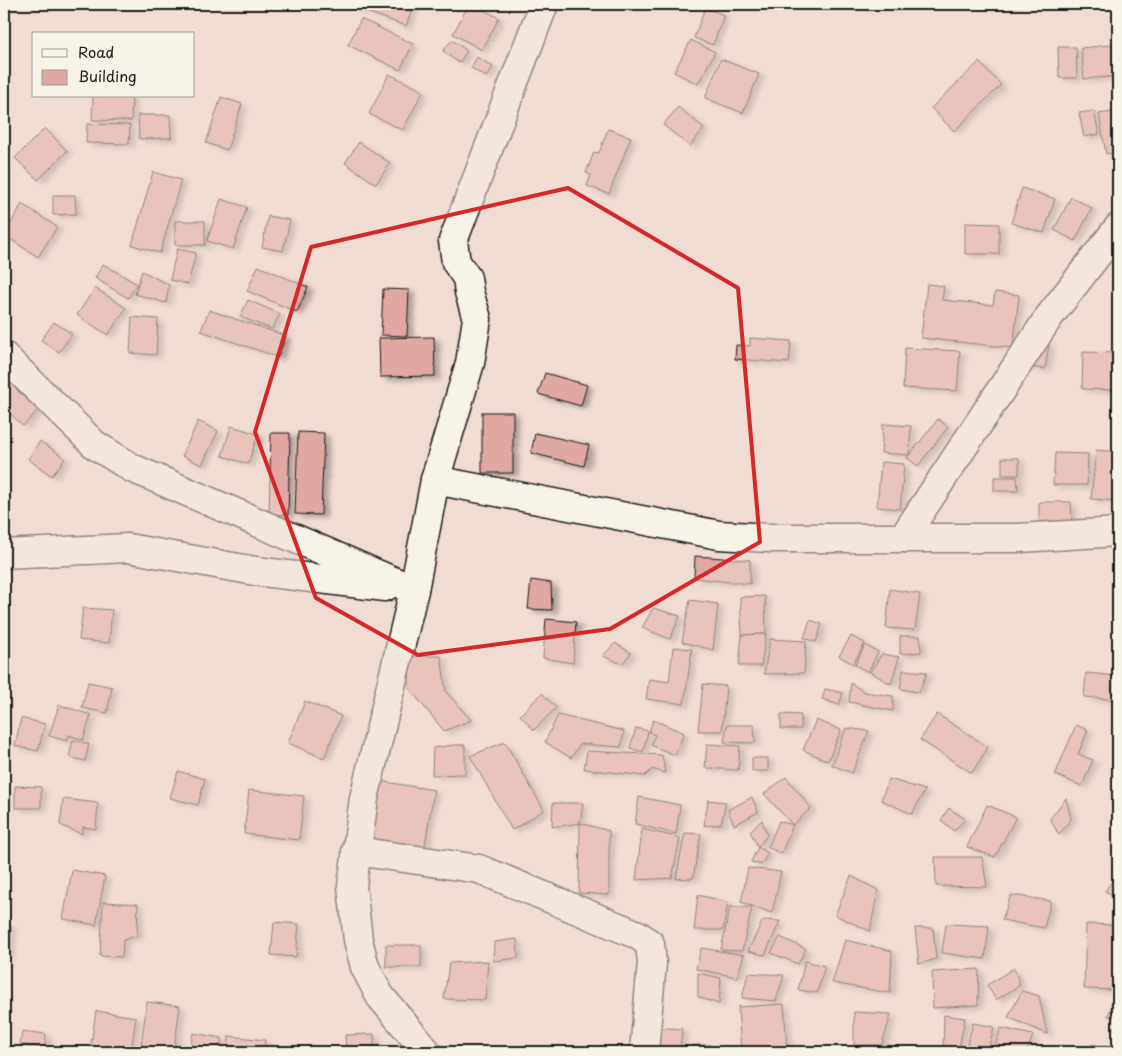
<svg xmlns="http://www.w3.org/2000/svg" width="1122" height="1056" font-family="'Playpen Sans',sans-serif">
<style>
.building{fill:#e1a7a2;stroke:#1c1c1c;filter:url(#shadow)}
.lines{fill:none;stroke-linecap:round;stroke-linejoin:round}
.minor-casing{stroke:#1c1c1c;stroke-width:31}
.minor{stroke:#f7f3e8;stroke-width:28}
.marked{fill:none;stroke:#d62828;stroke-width:4;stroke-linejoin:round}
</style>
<defs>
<filter id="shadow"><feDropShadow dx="5.5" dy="3" stdDeviation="2.5" flood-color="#0004"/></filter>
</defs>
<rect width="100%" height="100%" fill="#f0dcd3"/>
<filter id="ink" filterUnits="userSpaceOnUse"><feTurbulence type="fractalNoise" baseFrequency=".02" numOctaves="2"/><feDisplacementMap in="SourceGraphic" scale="10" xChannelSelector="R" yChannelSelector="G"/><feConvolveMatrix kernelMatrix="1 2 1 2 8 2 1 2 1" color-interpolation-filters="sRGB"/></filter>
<g filter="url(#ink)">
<g class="building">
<polygon points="357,4 414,4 406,26 356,8"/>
<polygon points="469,4 473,4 499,18 482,50 453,34"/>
<polygon points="705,8 724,15 713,45 694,38"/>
<polygon points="361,19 413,44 400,70 348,45"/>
<polygon points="452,40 467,51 459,63 443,51"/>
<polygon points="691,40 715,52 698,84 674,72"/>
<polygon points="1118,44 1118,76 1084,79 1081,48"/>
<polygon points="1058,47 1076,47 1077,78 1059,78"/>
<polygon points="477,57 493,67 486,77 471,68"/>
<polygon points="721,59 759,74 743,113 705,98"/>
<polygon points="979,62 1001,85 954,131 931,108"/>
<polygon points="389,74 423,91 403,130 369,114"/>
<polygon points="93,96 132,96 131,121 92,120"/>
<polygon points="221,97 242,104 227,150 206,143"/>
<polygon points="678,107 704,128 690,146 663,125"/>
<polygon points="1094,111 1099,134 1084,137 1079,113"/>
<polygon points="1118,111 1118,152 1106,154 1099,114"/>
<polygon points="138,115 170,115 171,138 139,139"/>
<polygon points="87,124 130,125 129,144 86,143"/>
<polygon points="45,128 67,151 38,180 15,158"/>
<polygon points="608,129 631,137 609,194 587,186 591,175 586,173 594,152 599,153"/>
<polygon points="359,142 390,163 376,184 345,163"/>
<polygon points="153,172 181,180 160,253 132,245"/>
<polygon points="1022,188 1055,199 1044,233 1011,223"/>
<polygon points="53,195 75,195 76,214 53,215"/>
<polygon points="1071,197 1092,208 1075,241 1054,230"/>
<polygon points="221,199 247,207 233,249 207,241"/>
<polygon points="22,204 57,227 38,257 4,235"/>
<polygon points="268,216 290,220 283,251 262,247"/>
<rect x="175" y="221" width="30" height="24"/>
<polygon points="965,223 999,224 999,254 965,254"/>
<polygon points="177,249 196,253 188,284 170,280"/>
<polygon points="103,264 137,284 128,298 95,278"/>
<polygon points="258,266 308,287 297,312 247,291"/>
<polygon points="142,271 169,285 166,303 135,294"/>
<polygon points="927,284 944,286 942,300 993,305 995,292 1019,295 1013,348 921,338"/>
<polygon points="95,288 126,308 108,335 77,315"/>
<polygon points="383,289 409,290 407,336 381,335"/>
<polygon points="248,300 280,314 272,329 240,317"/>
<polygon points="209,310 286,336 278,357 201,331"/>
<polygon points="132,317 158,319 156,355 130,353"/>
<polygon points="54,322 72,334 59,352 41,340"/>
<polygon points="434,337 435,376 380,377 379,338"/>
<polygon points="750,338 791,341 789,363 735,359 736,345 750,346"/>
<polygon points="1035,341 1049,344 1045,369 1021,366"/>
<polygon points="905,348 960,351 957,391 903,388"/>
<polygon points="1083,352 1118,353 1117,390 1082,389"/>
<polygon points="545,373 587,385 581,406 538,394"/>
<polygon points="4,375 42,406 23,426 4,408"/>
<rect x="482" y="412" width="31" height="61"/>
<polygon points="938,419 948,427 918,466 907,458"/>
<polygon points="198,421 218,431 202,465 182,456"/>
<polygon points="883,424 911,426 909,455 881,453"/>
<polygon points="231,426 258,434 248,464 222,456"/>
<polygon points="298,432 324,433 321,515 295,514"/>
<polygon points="271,433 290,433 288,515 269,514"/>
<polygon points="535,433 589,445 584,466 531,453"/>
<polygon points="40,441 65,458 52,476 28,459"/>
<polygon points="1096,450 1118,452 1118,501 1091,499"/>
<polygon points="1055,453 1088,454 1087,485 1053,485"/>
<rect x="1002" y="458" width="17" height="17"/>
<polygon points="881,462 904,464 900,509 877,507"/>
<polygon points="994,477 1017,477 1018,491 994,491"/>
<polygon points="1039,502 1071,502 1072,525 1039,526"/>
<polygon points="695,556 750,560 750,584 694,578"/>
<polygon points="531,580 551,583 552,610 528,609"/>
<polygon points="890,589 920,594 915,630 886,628"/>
<polygon points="765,596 766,634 742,635 740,597"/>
<polygon points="690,600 718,604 713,650 682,642"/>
<polygon points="83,608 112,610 109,643 79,640"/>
<polygon points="653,608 680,616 670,639 642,628"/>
<polygon points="546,619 576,622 573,663 543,658"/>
<polygon points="810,620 822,624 816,642 804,638"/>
<polygon points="766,634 761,666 739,666 742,635"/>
<polygon points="851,636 865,643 853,664 839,656"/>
<polygon points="900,636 920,636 921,652 900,654"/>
<polygon points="770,639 806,641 804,673 764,674"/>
<polygon points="615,643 631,653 622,664 603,656"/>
<polygon points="865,645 878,652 868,672 855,665"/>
<polygon points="673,647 692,649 684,704 646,699 649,679 669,682"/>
<polygon points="882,654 899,657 891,684 870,672"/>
<polygon points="410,656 441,656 446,692 471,720 444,731 409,688"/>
<polygon points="903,670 927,672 919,692 900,689"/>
<polygon points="1086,673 1118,676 1118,700 1084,697"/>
<polygon points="88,682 112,687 107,713 82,708"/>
<polygon points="851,683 864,692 893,696 893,711 849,702"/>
<polygon points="703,684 726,686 722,731 698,731"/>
<polygon points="825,689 843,693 839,705 822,699"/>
<polygon points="542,693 556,708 534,730 520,715"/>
<polygon points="305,701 341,716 324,758 288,743"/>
<polygon points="59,705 91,715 83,740 69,735 67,741 49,736"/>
<polygon points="781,714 801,715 801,729 781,729"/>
<polygon points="937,714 988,747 972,773 920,740"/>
<polygon points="558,715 624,731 621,747 580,744 571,758 545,742"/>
<polygon points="21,718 45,724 38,751 15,746"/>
<polygon points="653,720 684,733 675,755 651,745 655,735 649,732"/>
<polygon points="816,720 841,730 828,761 803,750"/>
<polygon points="727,725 754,725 755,743 724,742"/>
<polygon points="1076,725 1088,730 1078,754 1093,760 1082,786 1055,775"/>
<polygon points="636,728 648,731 643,752 630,748"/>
<polygon points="846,728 869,731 852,773 832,765"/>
<polygon points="73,740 89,744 85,761 69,757"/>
<polygon points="505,742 544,810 512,830 470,756"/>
<polygon points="707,744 740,746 738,770 705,768"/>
<polygon points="453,745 465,745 465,774 432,775 433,748"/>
<polygon points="587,751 662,755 665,773 652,769 645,776 584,769"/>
<rect x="752" y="758" width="16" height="13"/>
<polygon points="178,771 205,779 198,805 170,798"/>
<polygon points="786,777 811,808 793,825 764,794"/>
<polygon points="889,779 925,790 912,814 881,800"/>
<polygon points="379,781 434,790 424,851 369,842"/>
<polygon points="15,786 41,787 41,808 15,808"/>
<polygon points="249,790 304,796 299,840 244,834"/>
<polygon points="639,797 680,805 676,834 635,824"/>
<polygon points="752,797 758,812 734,825 728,810"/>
<polygon points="1066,798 1071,819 1059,835 1050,819"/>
<polygon points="63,799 98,803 96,829 83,827 82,834 60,825"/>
<polygon points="708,800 726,802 721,824 704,826"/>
<polygon points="553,803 583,803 580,823 552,827"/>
<polygon points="987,805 1016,817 995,857 967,847"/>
<polygon points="949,808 965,819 954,831 941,820"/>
<polygon points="762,820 767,835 758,847 750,831"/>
<polygon points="779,821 793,825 781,854 768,847"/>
<polygon points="580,823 609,831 609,895 579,893"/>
<polygon points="642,829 680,838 672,878 636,880"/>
<polygon points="685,833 701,834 693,878 676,879"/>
<polygon points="758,847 768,853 761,865 751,862"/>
<polygon points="935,857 982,857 987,887 936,886"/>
<polygon points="748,868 781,872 772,913 741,902"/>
<polygon points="72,870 105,876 96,925 63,919"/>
<polygon points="1118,873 1118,898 1105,891"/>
<polygon points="851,876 878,890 870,931 835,915"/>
<polygon points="698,895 728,902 723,930 694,930"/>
<polygon points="1011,895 1051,901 1044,928 1002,920"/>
<polygon points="103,902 138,904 137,936 123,940 122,957 100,956"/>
<polygon points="730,907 752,907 742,951 721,950"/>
<polygon points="763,920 780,921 765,955 748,951"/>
<polygon points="274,922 299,924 296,957 271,955"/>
<polygon points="946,924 989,926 985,959 942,953"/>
<polygon points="1086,924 1118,925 1118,965 1116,990 1084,989"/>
<polygon points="4,925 11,926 9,955 4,954"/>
<polygon points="915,928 933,928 936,959 919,964"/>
<polygon points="780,937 806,949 798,964 771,953"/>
<polygon points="517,939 518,958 493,961 494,942"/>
<polygon points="845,940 892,951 890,993 832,983"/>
<rect x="386" y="945" width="35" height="22"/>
<polygon points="701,948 744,955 737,977 696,969"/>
<polygon points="488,961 485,1000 444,999 449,963"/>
<polygon points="805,961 825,966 817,993 798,990"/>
<polygon points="1014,968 1020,985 996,1000 987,985"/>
<polygon points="979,969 978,1005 933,1008 932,972"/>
<polygon points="698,973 721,978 719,1004 698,997"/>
<polygon points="748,973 784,975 776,1001 742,998"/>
<polygon points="1022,991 1039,996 1047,1034 1008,1017"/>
<polygon points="1115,994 1118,994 1118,1017 1108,1016"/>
<polygon points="147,1002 180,1006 174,1050 141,1045"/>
<polygon points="784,1004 787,1052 741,1052 738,1007"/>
<polygon points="96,1011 136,1017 131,1052 108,1052 90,1050"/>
<polygon points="854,1012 891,1014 882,1045 854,1045"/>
<polygon points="944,1015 965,1018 958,1052 943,1052"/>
<polygon points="973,1023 994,1027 987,1052 965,1052"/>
<polygon points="652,1027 682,1029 680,1050 650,1048"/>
<polygon points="1001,1028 1033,1035 1027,1052 993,1052"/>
<polygon points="22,1031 46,1034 45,1048 20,1045"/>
<polygon points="193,1033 222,1038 219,1052 190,1052"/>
<polygon points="374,1034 374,1052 346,1052 345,1035"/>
<polygon points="229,1036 265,1040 264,1052 228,1052"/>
<polygon points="1092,1044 1118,1050 1118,1052 1091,1052"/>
<rect x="692" y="1045" width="18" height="7"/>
<polygon points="1044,1047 1060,1052 1042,1052"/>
</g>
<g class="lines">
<g class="minor-casing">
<g id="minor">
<polyline points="4,356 95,445 132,468 414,590"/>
<polyline points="435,480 719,535 770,538 1019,538 1118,532"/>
<polyline points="903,538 1049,317 1118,228"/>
<polyline points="4,554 128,548 255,571 385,587"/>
<polyline points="356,851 479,869 638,935 650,944 652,963 644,1052"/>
<polyline points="427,1052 380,996 365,967 358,940 352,886 364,798 414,590 435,480 470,363 477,319 469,292 467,278 456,262 453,241 544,4"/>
</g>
</g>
<use href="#minor" class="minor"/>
</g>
</g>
<path d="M0 0H1122V1056H0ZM568 188 738 288 760 542 610 629 418 655 316 598 255 432 311 247Z" fill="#f0dcd3" fill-opacity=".55" fill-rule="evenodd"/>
<path class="marked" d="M568 188 738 288 760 542 610 629 418 655 316 598 255 432 311 247Z"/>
<rect width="1122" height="1056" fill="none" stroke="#f7f3e8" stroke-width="20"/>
<rect x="10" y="10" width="1102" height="1036" fill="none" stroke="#1c1c1c" stroke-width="2" filter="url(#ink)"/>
<rect x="32" y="32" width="162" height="65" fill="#f7f3e8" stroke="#9f9d96"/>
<rect x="42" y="49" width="25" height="8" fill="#f7f3e8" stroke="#9f9d96"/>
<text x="78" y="58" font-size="15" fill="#1c1c1c">Road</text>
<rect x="42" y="70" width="25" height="15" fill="#e1a7a2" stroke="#9f9d96"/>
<text x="78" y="82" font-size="15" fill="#1c1c1c">Building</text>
</svg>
